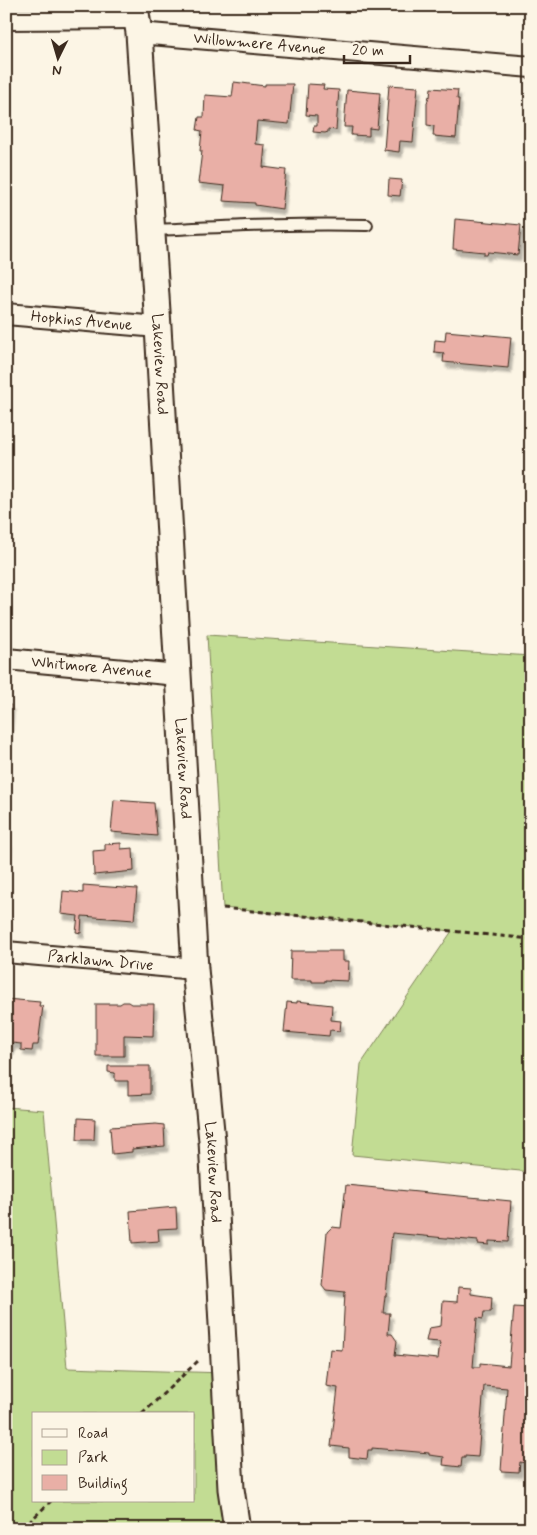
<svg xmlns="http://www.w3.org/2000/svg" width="537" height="1535" font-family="Mynerve,sans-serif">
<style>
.built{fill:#f6e0d2}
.green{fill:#c2dc93;stroke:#7e8358;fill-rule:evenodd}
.building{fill:#e9afa6;stroke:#3b2a1e;filter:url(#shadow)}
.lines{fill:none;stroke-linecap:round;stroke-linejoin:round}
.service-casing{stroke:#3b2a1e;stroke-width:14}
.minor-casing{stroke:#3b2a1e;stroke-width:24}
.tertiary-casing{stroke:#3b2a1e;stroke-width:29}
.path{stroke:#3b2a1e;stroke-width:3;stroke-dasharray:5 4;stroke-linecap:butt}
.service{stroke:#fcf5e5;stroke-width:10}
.minor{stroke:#fcf5e5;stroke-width:20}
.tertiary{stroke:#fcf5e5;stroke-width:25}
.labels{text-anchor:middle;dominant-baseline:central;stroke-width:5;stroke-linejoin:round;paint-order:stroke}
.street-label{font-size:16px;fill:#3b2a1e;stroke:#fcf5e5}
</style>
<defs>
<filter id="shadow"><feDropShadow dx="3" dy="5.5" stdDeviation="1" flood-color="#0004"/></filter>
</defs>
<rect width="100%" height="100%" fill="#fcf5e5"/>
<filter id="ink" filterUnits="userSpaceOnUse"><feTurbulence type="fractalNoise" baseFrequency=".02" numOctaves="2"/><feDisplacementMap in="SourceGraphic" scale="10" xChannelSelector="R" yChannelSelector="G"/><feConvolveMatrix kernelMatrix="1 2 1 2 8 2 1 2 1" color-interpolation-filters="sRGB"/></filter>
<g filter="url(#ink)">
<polygon class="built" points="6,6 135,6 136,18 6,19"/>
<g class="green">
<polygon points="207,635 531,656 531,1172 352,1155 361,1064 452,931 223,908"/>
<path d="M6 1107 44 1110 67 1368 224 1373 237 1529H6ZM34 1414H194V1501H34Z"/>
</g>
<g class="building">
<polygon points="234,82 265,86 265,84 293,84 289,124 257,121 255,144 265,145 263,167 286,170 282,209 255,205 255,203 223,201 225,186 198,183 202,151 200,151 202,131 197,130 199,117 204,117 205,95 232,97"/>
<polygon points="308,84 324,85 323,89 339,90 336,130 328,129 328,132 325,133 313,132 314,126 317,126 317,116 306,115"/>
<polygon points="389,85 418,87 413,142 400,141 399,152 384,150"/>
<polygon points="431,88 458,90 457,99 459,99 456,138 433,136 434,126 427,125 427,103 429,96 430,97"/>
<polygon points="347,90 380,93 377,129 369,128 369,136 351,135 352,127 344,127"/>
<polygon points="389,179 402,180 400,196 388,195"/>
<polygon points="455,219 521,225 518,255 488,252 487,255 484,255 484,252 453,249"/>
<polygon points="446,331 511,337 508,368 443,362 444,353 434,352 435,340 445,341"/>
<polygon points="6,705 11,705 6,763"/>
<polygon points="114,800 154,803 157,836 111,832"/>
<polygon points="6,842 9,842 6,865"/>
<polygon points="121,843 121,849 133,848 134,871 94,875 93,851 105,850 105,844"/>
<polygon points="83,885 137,889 134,920 82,916 81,933 76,932 78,916 61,914 63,891 83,893"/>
<polygon points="291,951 343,951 343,961 349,961 348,981 325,980 325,982 312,982 312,980 290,980"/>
<polygon points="6,999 40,1002 39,1006 43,1006 38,1045 33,1045 32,1051 21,1050 21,1044 12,1043 11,1049 6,1049"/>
<polygon points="297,1001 332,1005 331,1020 341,1021 340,1031 330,1030 329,1036 284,1032 287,1002 297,1003"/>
<polygon points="123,1002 128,1002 131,1004 154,1004 153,1036 124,1035 124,1056 96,1056 96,1004 120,1004"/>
<polygon points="108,1066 150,1066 150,1094 128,1095 128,1081 115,1081 115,1073 108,1072"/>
<polygon points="78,1118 95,1119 94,1140 77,1140"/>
<polygon points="156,1124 164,1125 165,1146 132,1149 132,1152 112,1154 110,1127"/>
<polygon points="346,1185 511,1201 508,1242 489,1241 489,1245 478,1244 478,1241 392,1233 386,1296 385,1296 383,1313 390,1313 388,1334 392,1334 397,1341 395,1355 438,1359 440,1342 426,1341 429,1328 441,1326 443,1301 457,1302 458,1287 471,1288 471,1294 492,1297 491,1312 484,1312 483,1319 477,1318 473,1367 480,1367 480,1363 509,1366 514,1307 529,1308 531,1299 531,1464 520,1462 519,1472 501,1471 507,1388 484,1386 478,1457 465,1456 465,1458 462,1458 461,1467 443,1465 444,1457 429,1455 429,1453 372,1448 372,1450 368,1450 367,1459 349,1457 349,1448 331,1446 338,1388 326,1386 330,1349 342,1350 345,1292 326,1290 322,1285 327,1232 332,1227 341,1228"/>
<polygon points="176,1207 177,1228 158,1229 159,1241 132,1243 130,1211"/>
</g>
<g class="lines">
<g class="service-casing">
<path id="service" d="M151 230C223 227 295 223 367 225"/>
</g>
<g class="minor-casing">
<g id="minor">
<polyline points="6,19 136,18"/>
<path id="s1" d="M139 33 531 67"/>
<path id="s2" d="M6 314 158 327"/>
<path id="s3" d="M6 659 178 675"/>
<path id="s4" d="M6 952 195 969"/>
</g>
</g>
<g class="tertiary-casing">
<g id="tertiary">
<path id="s5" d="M135 6 139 33 158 327 195 969 212 1141 231 1489 237 1529"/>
</g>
</g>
<g class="path">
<polyline points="223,908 531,939"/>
<polyline points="142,1414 199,1360"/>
<polyline points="22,1529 51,1501"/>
</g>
<use href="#service" class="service"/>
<use href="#minor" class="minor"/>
<use href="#tertiary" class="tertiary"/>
</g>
</g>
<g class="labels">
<g class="street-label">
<text stroke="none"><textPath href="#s1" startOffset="121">Willowmere Avenue</textPath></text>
<text stroke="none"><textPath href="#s2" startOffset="76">Hopkins Avenue</textPath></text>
<text stroke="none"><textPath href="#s5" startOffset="359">Lakeview Road</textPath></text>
<text stroke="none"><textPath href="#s3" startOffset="86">Whitmore Avenue</textPath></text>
<text stroke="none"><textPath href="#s5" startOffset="764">Lakeview Road</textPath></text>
<text stroke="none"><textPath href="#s4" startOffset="95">Parklawn Drive</textPath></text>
<text stroke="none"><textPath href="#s5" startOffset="1169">Lakeview Road</textPath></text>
</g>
</g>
<rect width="537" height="1535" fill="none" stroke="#fcf5e5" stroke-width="25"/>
<rect x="12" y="12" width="512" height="1510" fill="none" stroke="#3b2a1e" stroke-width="2" filter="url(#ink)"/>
<rect x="32" y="1412" width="162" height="90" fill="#fcf5e5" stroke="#afa495"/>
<rect x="42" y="1429" width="25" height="8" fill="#fcf5e5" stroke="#afa495"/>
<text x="78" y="1438" font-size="15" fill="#3b2a1e">Road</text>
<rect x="42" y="1450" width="25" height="15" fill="#c2dc93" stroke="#afa495"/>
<text x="78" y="1462" font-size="15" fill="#3b2a1e">Park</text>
<rect x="42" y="1475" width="25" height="15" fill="#e9afa6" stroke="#afa495"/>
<text x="78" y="1488" font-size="15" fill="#3b2a1e">Building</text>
<g transform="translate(58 58) rotate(185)" stroke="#fcf5e5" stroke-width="4" paint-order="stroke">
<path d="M0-4L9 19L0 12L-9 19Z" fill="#3b2a1e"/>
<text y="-8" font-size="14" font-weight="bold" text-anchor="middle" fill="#3b2a1e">N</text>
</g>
<path d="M344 55v8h66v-8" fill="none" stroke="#3b2a1e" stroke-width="2.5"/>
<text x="352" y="55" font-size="15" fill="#3b2a1e" stroke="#fcf5e5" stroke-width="4" paint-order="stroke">20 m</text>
</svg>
